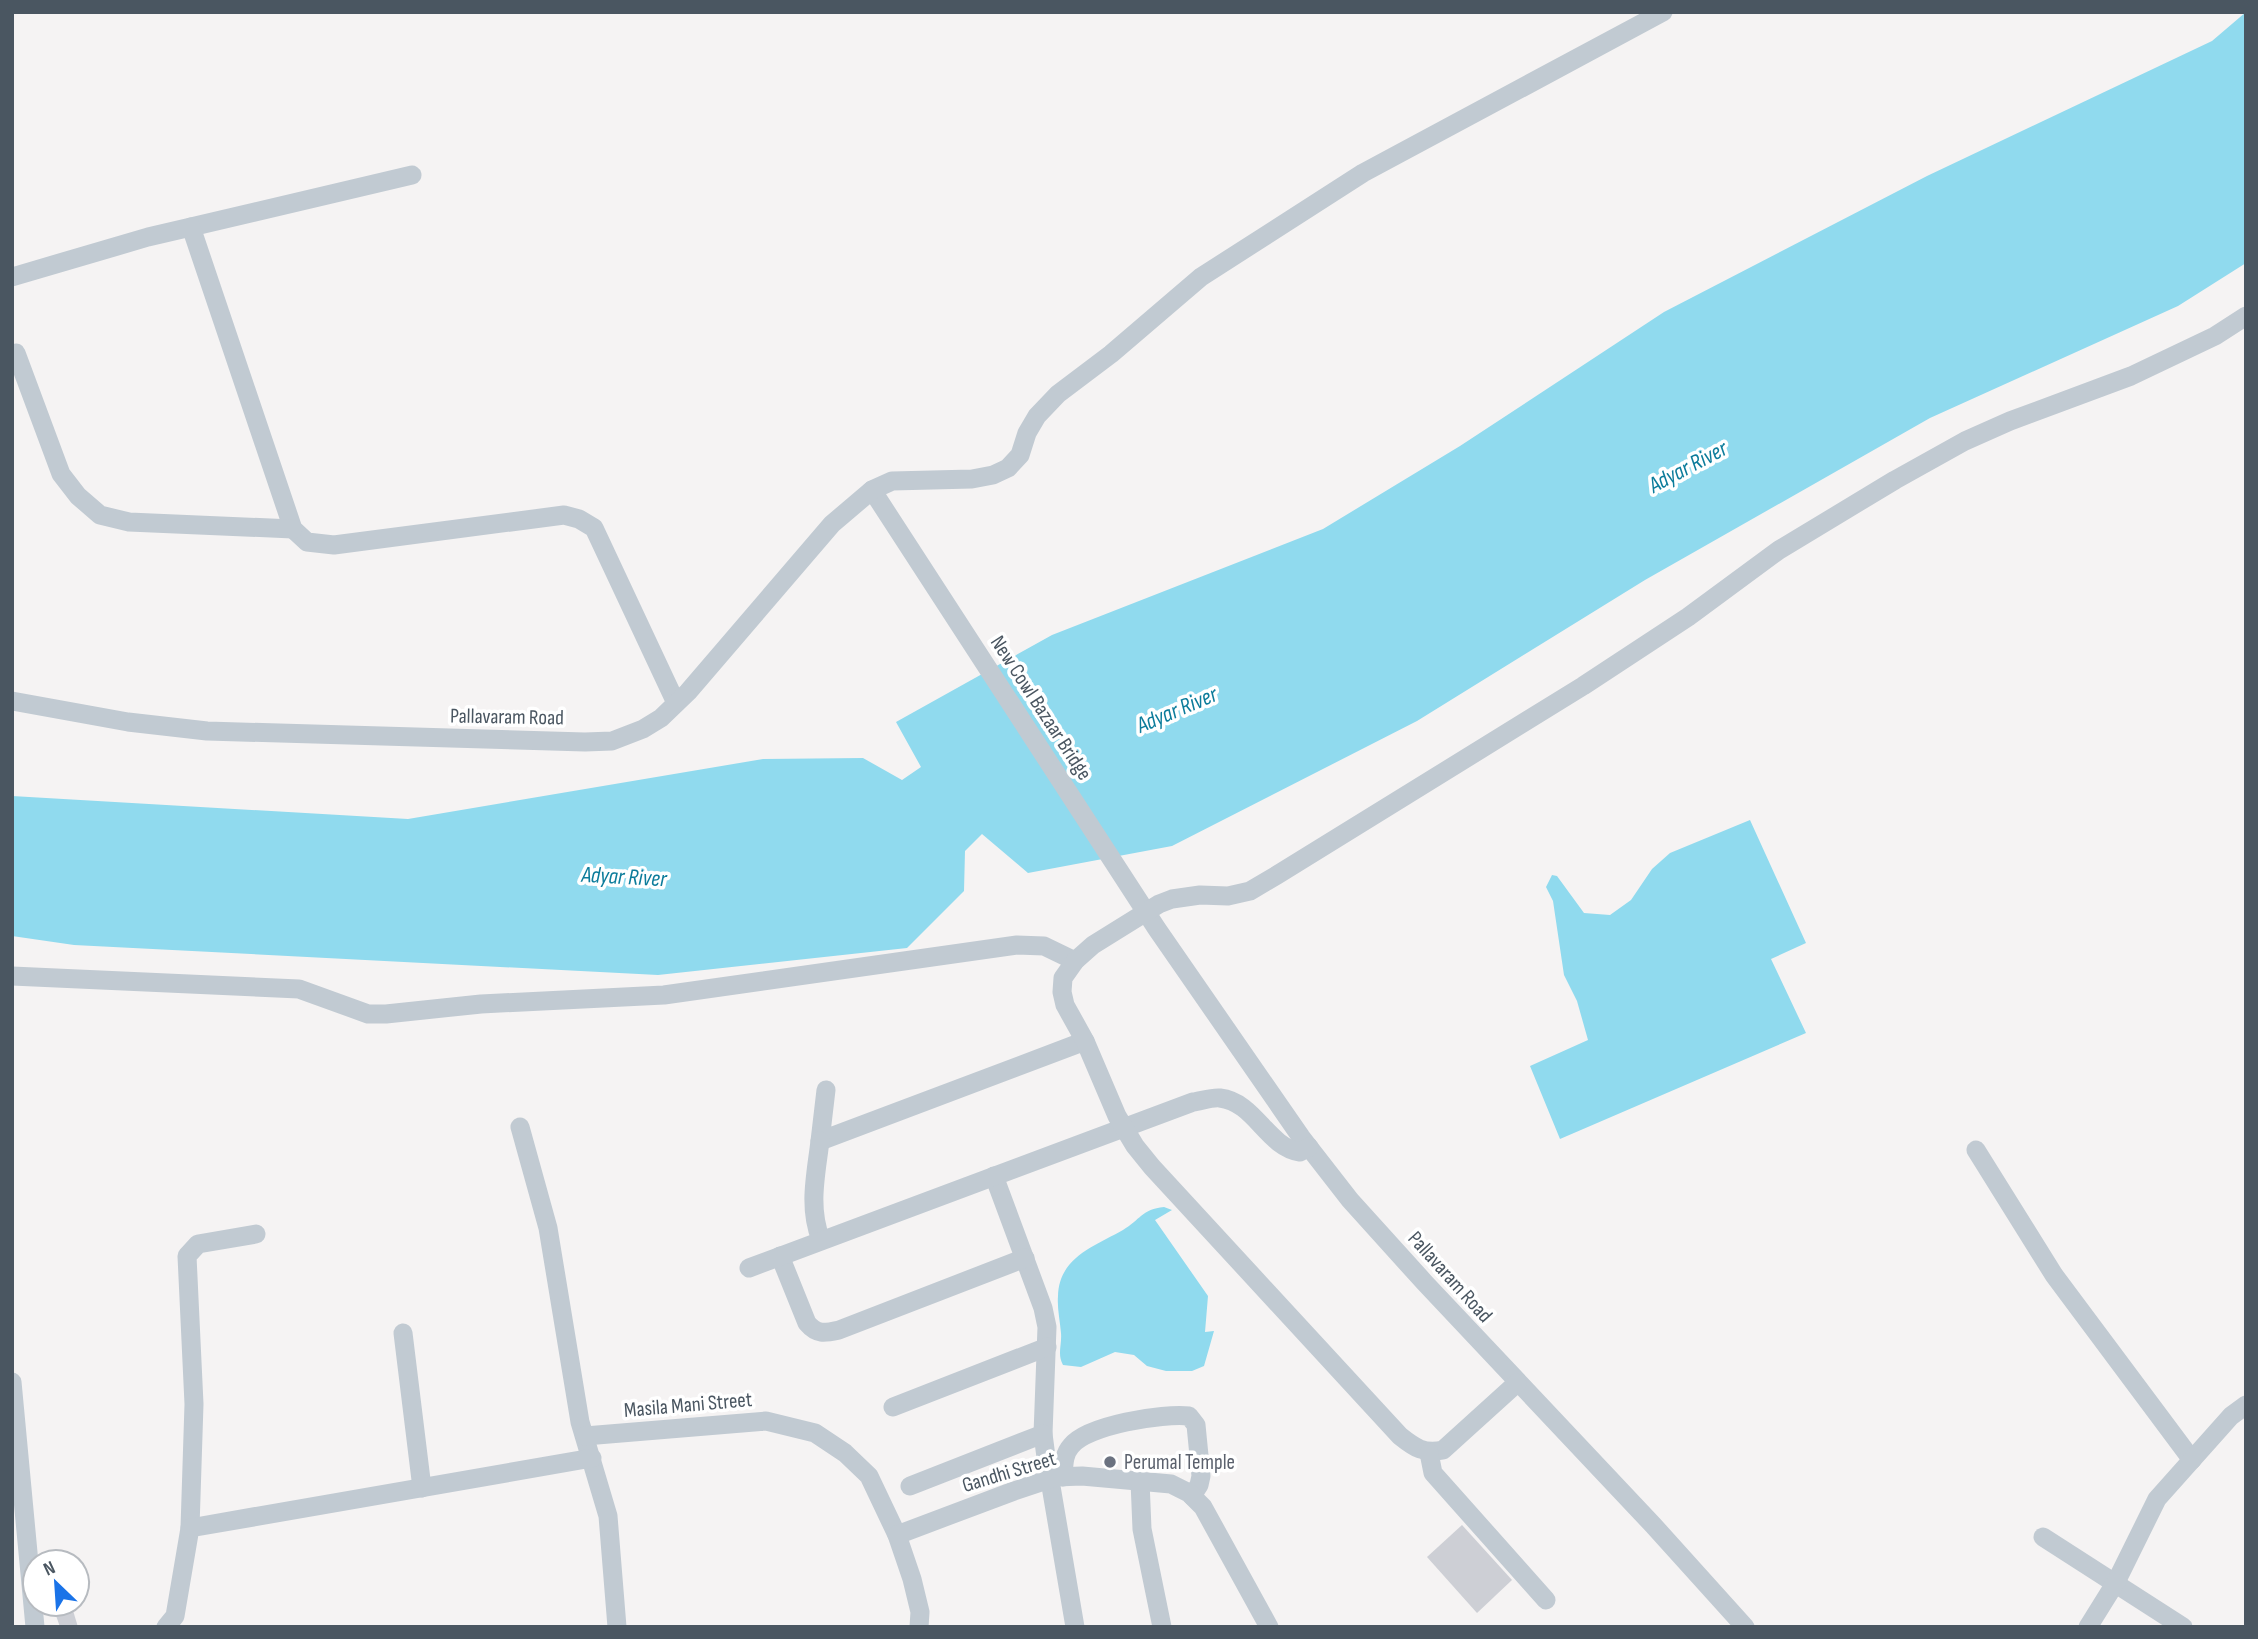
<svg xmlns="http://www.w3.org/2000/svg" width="2258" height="1639" font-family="'Sofia Sans Condensed',sans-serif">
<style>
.water{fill:#90daee}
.building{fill:#cdcfd5}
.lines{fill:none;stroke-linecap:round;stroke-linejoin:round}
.minor{stroke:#c1cad2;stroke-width:19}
.worship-dot{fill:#6b7280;stroke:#fff;stroke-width:2.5}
.labels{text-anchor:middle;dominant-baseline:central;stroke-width:7;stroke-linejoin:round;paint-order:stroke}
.street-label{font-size:21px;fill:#4a5661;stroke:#fff}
.worship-label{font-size:21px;fill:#5b616d;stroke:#fff;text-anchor:start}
.water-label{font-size:23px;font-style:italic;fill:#0c7c9b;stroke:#fff}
</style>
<rect width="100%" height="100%" fill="#f5f3f3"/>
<g class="water">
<polygon points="2246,12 2246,263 2178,306 1930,418 1645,580 1417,721 1172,846 1028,873 982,834 965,851 964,891 907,948 658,975 74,945 12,936 12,796 408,819 763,759 863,758 902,780 921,767 896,722 1052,635 1323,529 1460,446 1664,312 1927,176 2212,41"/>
<polygon points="1750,820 1806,943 1771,959 1806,1033 1560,1139 1530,1066 1588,1040 1577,1001 1564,975 1553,901 1546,887 1552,875 1557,876 1584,913 1610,915 1631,900 1652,869 1670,853"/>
<path d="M1164 1207 1172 1210 1155 1220 1208 1296 1205 1332 1214 1331 1204 1366 1192 1371H1166L1147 1366 1134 1355 1115 1352 1081 1367 1063 1365C1057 1354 1062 1345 1061 1333 1060 1321 1057 1308 1058 1296 1059 1257 1095 1246 1123 1230 1140 1220 1142 1209 1164 1207Z"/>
</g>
<g class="building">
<polygon points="1462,1525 1512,1580 1477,1613 1427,1557"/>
<polygon points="52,1604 71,1604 78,1627 60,1627"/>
</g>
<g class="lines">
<g class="minor">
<polyline points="191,227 412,175"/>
<polyline points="12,277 148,237 191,227 293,529 307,542 334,545 564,515 579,519 594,528 676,703"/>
<polyline points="16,353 61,474 78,496 100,515 129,522 293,529"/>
<polyline points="872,490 1157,929 1301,1137 1350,1200 1425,1283 1653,1525 1745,1627"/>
<polyline points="12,701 128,722 207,731 585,742 612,741 643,729 661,718 688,692 832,524 872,490 892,481 972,479 993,475 1008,468 1020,455 1027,433 1037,416 1058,394 1111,354 1201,277 1363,173 1663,12"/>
<polyline points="12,976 299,989 368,1014 386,1014 481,1004 664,995 1017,945 1044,946 1075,961"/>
<polyline points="826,1090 820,1141 1085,1041"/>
<polyline points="520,1127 548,1228 580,1422 608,1516 617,1627"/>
<path d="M820 1141C816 1175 808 1207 821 1240"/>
<polyline points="1976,1150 2054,1275 2192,1460"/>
<polyline points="994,1176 1043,1308 1047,1327 1043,1434 1046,1457 1075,1627"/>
<path d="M780 1256 807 1323C817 1335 825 1333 839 1330L1025 1258"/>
<path d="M749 1268 1193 1102C1201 1101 1212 1097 1220 1098 1255 1102 1267 1147 1300 1152L1309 1147"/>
<polyline points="403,1333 422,1488"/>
<polyline points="12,1382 35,1627"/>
<path d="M1517 1383 1443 1450C1424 1454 1415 1448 1400 1436L1152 1167 1135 1146 1117 1116 1085 1041 1065 1005 1062 992 1063 978 1075 961 1093 945 1159 904 1172 899 1200 895 1228 896 1250 891 1277 875 1583 686 1688 617 1779 550 1895 480 1965 441 2010 421 2131 376 2215 336 2246 316"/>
<polyline points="893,1407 1047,1347"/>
<polyline points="585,1436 766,1421 815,1433 845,1453 869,1476 897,1535 912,1579 920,1612 919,1627"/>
<polyline points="1429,1453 1433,1473 1546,1600"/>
<path d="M1063 1477C1064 1466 1063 1455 1071 1446 1087 1425 1163 1413 1189 1416L1196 1425 1201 1476 1199 1485 1192 1496"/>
<polyline points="1140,1481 1142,1529 1162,1627"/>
<polyline points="910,1486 1043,1434"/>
<polyline points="190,1528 194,1404 187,1256 198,1244 256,1234"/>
<polyline points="897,1535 1014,1491 1056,1477 1082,1476 1171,1484 1189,1493 1203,1507 1269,1627"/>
<polyline points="2043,1537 2183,1627"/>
<polyline points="166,1627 175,1616 190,1528 592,1458"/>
<polyline points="2088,1627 2116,1582 2157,1499 2231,1416 2246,1405"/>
</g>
</g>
<circle class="worship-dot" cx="1110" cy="1462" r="7"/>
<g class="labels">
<g class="street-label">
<text transform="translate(1041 708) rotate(57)">New Cowl Bazaar Bridge</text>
<text transform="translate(507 717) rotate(1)">Pallavaram Road</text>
<text transform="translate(1450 1277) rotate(48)">Pallavaram Road</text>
<text transform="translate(688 1405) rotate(-5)">Masila Mani Street</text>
<text transform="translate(1009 1472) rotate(-17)">Gandhi Street</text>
</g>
<g class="worship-label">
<text x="1124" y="1462">Perumal Temple</text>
</g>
<g class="water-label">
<text transform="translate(1688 467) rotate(-28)">Adyar River</text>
<text transform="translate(1177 710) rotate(-23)">Adyar River</text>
<text transform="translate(624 877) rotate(3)">Adyar River</text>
</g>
</g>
<rect width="2258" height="1639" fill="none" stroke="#4a5661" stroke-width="28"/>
<g transform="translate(56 1583) rotate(335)"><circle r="33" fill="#ffffff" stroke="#b7bbc0" stroke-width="2"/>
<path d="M0-5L12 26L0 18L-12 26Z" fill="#1a73e8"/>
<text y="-10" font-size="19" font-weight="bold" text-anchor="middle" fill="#4a5661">N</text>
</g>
</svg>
